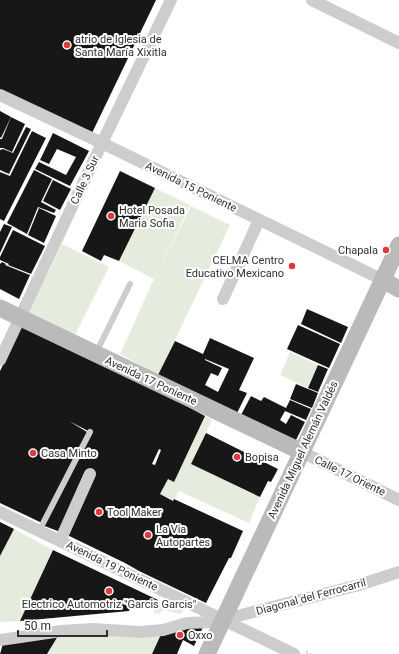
<svg xmlns="http://www.w3.org/2000/svg" width="399" height="654" font-family="Roboto,sans-serif">
<style>
.green{fill:#e5ecde}
.building{fill:#171717;fill-rule:evenodd}
.lines{fill:none;stroke-linecap:round;stroke-linejoin:round}
.path{stroke:#cdcdcd;stroke-width:2;stroke-dasharray:2 2;stroke-linecap:butt}
.lane{stroke:#cdcdcd;stroke-width:6}
.street{stroke:#cdcdcd;stroke-width:12}
.secondary{stroke:#bababa;stroke-width:17}
.poi-dot{fill:#e1383e;stroke:#fff;stroke-width:1.5}
.labels{text-anchor:middle;dominant-baseline:central;stroke-width:4;stroke-linejoin:round;paint-order:stroke}
.poi-label{font-size:11px;fill:#303030;stroke:#fff;text-anchor:start}
.street-label{font-size:11px;fill:#303030;stroke:#fff}
</style>
<rect width="100%" height="100%" fill="#fff"/>
<g class="green">
<polygon points="155,188 190,205 154,279 119,261"/>
<polygon points="191,206 230,225 158,375 120,354 154,279"/>
<polygon points="62,244 109,267 75,335 28,313"/>
<polygon points="290,352 318,365 308,388 280,375"/>
<polygon points="205,416 212,420 191,464 260,497 249,523 179,491 174,500 160,494 168,479 174,481"/>
<polygon points="14,529 53,550 21,621 0,622 0,556"/>
<polygon points="158,600 185,609 180,614 163,610 159,614 154,613 153,604 158,603"/>
<polygon points="163,630 152,654 47,654 61,631"/>
</g>
<g class="building">
<polygon points="0,0 156,0 92,133 0,91"/>
<polygon points="0,111 11,117 1,138 0,137"/>
<polygon points="11,117 25,124 12,152 3,148 0,148 0,139 2,139"/>
<polygon points="26,127 31,129 9,174 0,170 0,150 3,149 13,153"/>
<polygon points="32,131 46,138 4,221 0,219 0,172 10,176"/>
<polygon points="53,133 89,151 70,186 35,169 39,162 66,175 76,157 57,149 49,164 40,160"/>
<polygon points="34,170 52,179 41,202 56,210 54,213 38,207 27,234 7,223"/>
<polygon points="120,171 155,188 119,261 104,255 101,261 82,251"/>
<polygon points="53,180 71,189 60,210 43,201"/>
<polygon points="39,208 56,216 44,243 28,235"/>
<polygon points="4,224 12,227 0,253 0,232"/>
<polygon points="13,230 45,246 31,274 8,265 9,264 0,260 0,257"/>
<polygon points="2,262 6,264 5,265 30,275 19,299 0,289 0,264"/>
<polygon points="307,309 348,327 341,343 301,324"/>
<polygon points="298,325 340,344 329,368 287,349"/>
<path d="M22 326 183 404 205 416 174 482 168 479 160 494 173 501 174 499 243 531 231 558H229L206 603 139 571 125 563 63 533 42 525 90 432 69 421 87 432 42 523 0 503V371ZM159 449 161 450 155 465 152 464Z"/>
<path d="M210 338 254 358 239 390 247 393 237 413 158 375 175 341 203 354ZM205 359 229 369 218 392 205 385 211 373 218 376 222 368 205 360Z"/>
<polygon points="318,365 328,369 318,392 308,388"/>
<polygon points="296,384 318,393 312,408 290,399"/>
<polygon points="251,396 261,401 264,397 286,408 290,400 311,409 306,420 285,411 280,420 286,424 291,415 305,422 295,442 241,415"/>
<polygon points="206,433 278,469 271,482 268,481 260,497 191,464"/>
<polygon points="0,522 14,529 0,556"/>
<polygon points="53,550 158,600 158,603 131,607 129,611 20,621"/>
<polygon points="205,623 194,646 183,640 177,654 152,654 163,630"/>
<polygon points="61,631 47,654 0,654 4,640"/>
</g>
<g class="lines">
<polyline class="path" points="306,652 311,654"/>
<g class="lane">
<polyline points="96,353 130,284"/>
<polyline points="39,531 90,432"/>
</g>
<g class="street">
<polyline points="312,0 399,43"/>
<polyline points="0,95 102,143 383,280"/>
<polyline points="223,299 259,220"/>
<polyline points="0,360 102,143 171,0"/>
<polyline points="302,452 399,500"/>
<polyline points="0,512 294,654"/>
<polyline points="60,541 90,474"/>
<polyline points="0,640 61,631 93,629 140,632 163,630 187,623 214,622 359,585 399,572"/>
</g>
<g class="secondary">
<polyline points="383,280 399,289"/>
<polyline points="0,308 302,452"/>
<polyline points="207,654 399,245"/>
</g>
</g>
<g class="poi-dot">
<circle cx="67" cy="45" r="4"/>
<circle cx="111" cy="216" r="4"/>
<circle cx="386" cy="250" r="4"/>
<circle cx="292" cy="266" r="4"/>
<circle cx="33" cy="453" r="4"/>
<circle cx="237" cy="457" r="4"/>
<circle cx="99" cy="512" r="4"/>
<circle cx="148" cy="535" r="4"/>
<circle cx="109" cy="591" r="4"/>
<circle cx="180" cy="635" r="4"/>
</g>
<g class="labels">
<g class="poi-label">
<text x="75" y="39">atrio de Iglesia de<tspan x="75" dy="13">Santa María Xixitla</tspan></text>
<text x="119" y="210">Hotel Posada<tspan x="119" dy="13">Maria Sofia</tspan></text>
<text x="378" y="250" text-anchor="end">Chapala</text>
<text x="284" y="260" text-anchor="end">CELMA Centro<tspan x="284" dy="13">Educativo Mexicano</tspan></text>
<text x="41" y="453">Casa Minto</text>
<text x="245" y="457">Bopisa</text>
<text x="107" y="512">Tool Maker</text>
<text x="156" y="529">La Via<tspan x="156" dy="13">Autopartes</tspan></text>
<text x="109" y="604" text-anchor="middle">Electrico Automotriz "Garcis Garcis"</text>
<text x="188" y="635">Oxxo</text>
</g>
<g class="street-label">
<text transform="translate(85 180) rotate(-65)">Calle 3 Sur</text>
<text transform="translate(191 187) rotate(26)">Avenida 15 Poniente</text>
<text transform="translate(151 381) rotate(25)">Avenida 17 Poniente</text>
<text transform="translate(303 450) rotate(-65)">Avenida Miguel Alemán Valdés</text>
<text transform="translate(350 476) rotate(26)">Calle 17 Oriente</text>
<text transform="translate(112 566) rotate(26)">Avenida 19 Poniente</text>
<text transform="translate(311 597) rotate(-15)">Diagonal del Ferrocarril</text>
</g>
</g>
<path d="M18 630v6h89v-6" fill="none" stroke="#303030" stroke-width="2"/>
<text x="24" y="630" font-size="12" fill="#303030" stroke="#ffffff" stroke-width="3" paint-order="stroke">50 m</text>
</svg>
